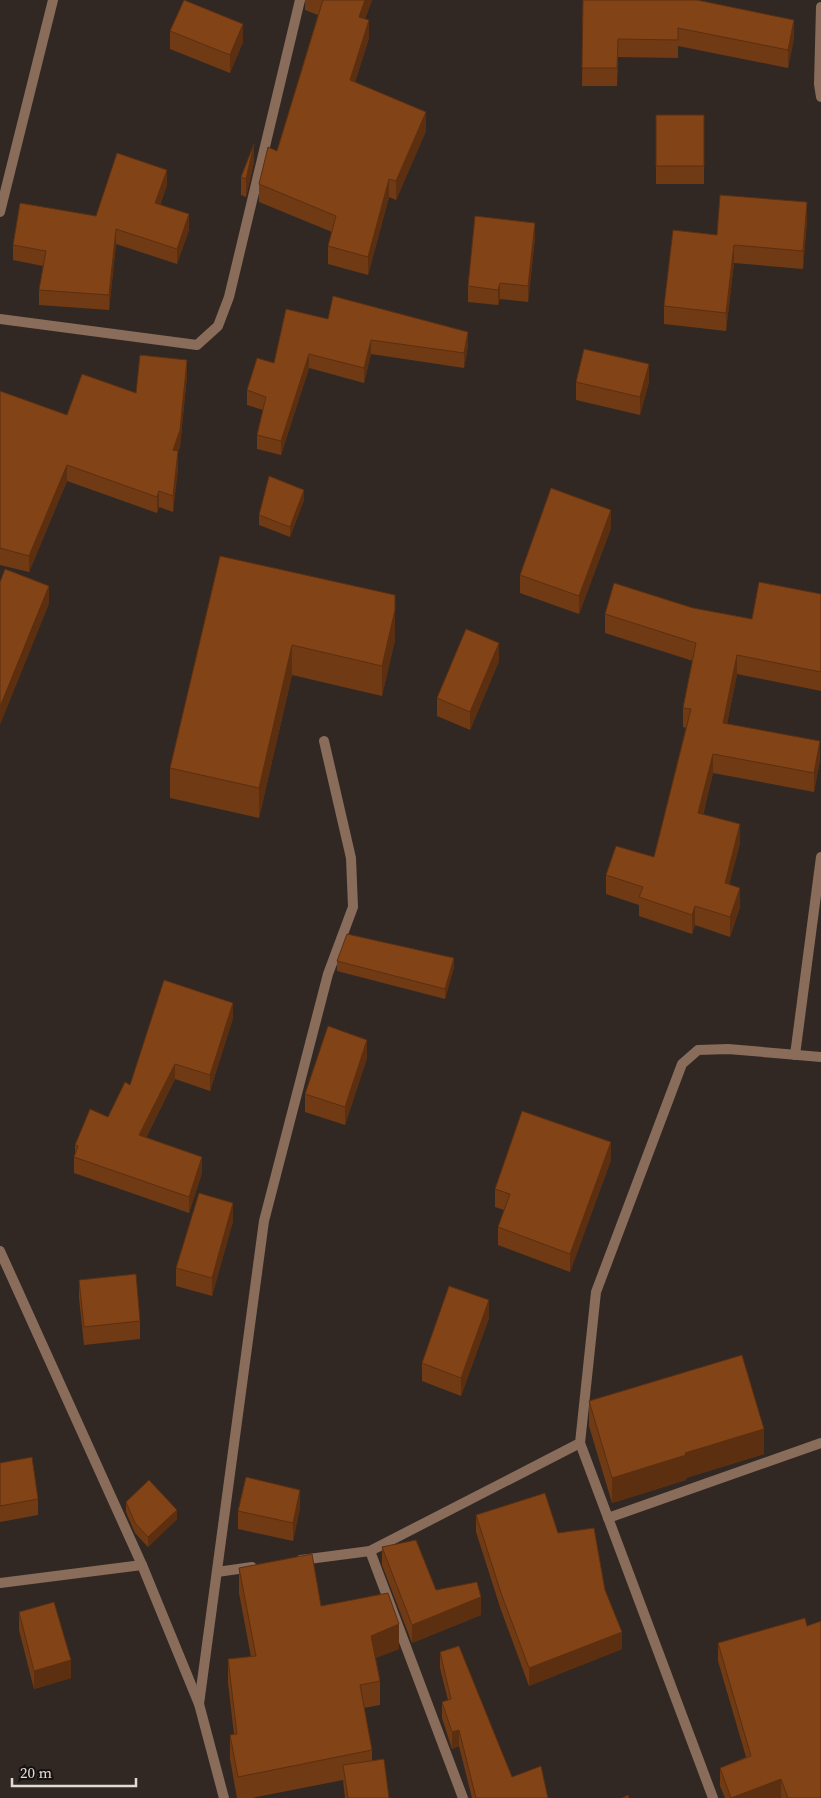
<svg xmlns="http://www.w3.org/2000/svg" width="821" height="1798" font-family="'Source Serif 4',serif">
<style>
.lines{fill:none;stroke-linecap:round;stroke-linejoin:round}
.minor{stroke:#8a6c5b;stroke-width:10}
.wall{fill:#703a14}
.shaded-wall{fill:#5b2f10}
.building{fill:#824317;stroke:#5b2f10}
</style>
<rect width="100%" height="100%" fill="#312823"/>
<g class="lines">
<g class="minor">
<polyline points="821,7 819,84 821,97"/>
<polyline points="0,212 53,0"/>
<polyline points="0,319 197,345 218,326 229,297 300,0"/>
<polyline points="795,1055 821,857"/>
<polyline points="0,1251 142,1565 199,1704 224,1798"/>
<polyline points="580,1443 713,1798"/>
<polyline points="608,1518 821,1443"/>
<polyline points="370,1551 463,1798"/>
<polyline points="301,1560 370,1551 580,1443 596,1292 682,1064 698,1050 728,1049 821,1057"/>
<polyline points="217,1572 252,1567"/>
<polyline points="0,1583 142,1565"/>
<polyline points="199,1704 264,1221 328,974 353,907 351,858 324,741"/>
</g>
</g>
<g class="wall">
<polygon points="305,0 372,0 365,19 369,38 355,82 426,131 396,200 389,197 368,275 328,264 328,246 332,232 259,202 259,184 277,151 318,15 305,10"/>
<polygon points="583,0 794,38 788,68 678,46 678,58 618,57 617,86 582,86"/>
<polygon points="170,31 243,42 230,73 170,49"/>
<rect x="656" y="115" width="48" height="69"/>
<polygon points="254,162 246,197 241,195 241,177"/>
<polygon points="167,185 160,205 189,230 177,264 116,244 109,310 39,305 39,290 43,266 13,260 13,245 96,216"/>
<polygon points="807,220 803,269 734,263 726,331 664,324 664,306 717,235"/>
<polygon points="535,238 528,302 500,299 498,305 468,302 468,286"/>
<polygon points="328,319 468,346 464,368 371,354 364,383 309,368 281,455 257,449 257,435 263,410 247,405 247,390 274,363"/>
<polygon points="187,376 180,446 178,452 178,468 173,512 159,507 157,513 67,481 29,572 0,565 0,391 67,415"/>
<polygon points="576,382 649,382 640,415 576,400"/>
<polygon points="304,500 290,537 259,525 259,515"/>
<polygon points="611,528 579,614 520,593 520,575"/>
<polygon points="220,556 395,640 382,696 292,675 259,818 170,798 170,768"/>
<polygon points="821,594 821,691 737,674 727,724 820,760 814,792 713,773 703,815 740,843 729,884 740,907 730,937 695,925 692,934 639,916 639,905 606,894 606,875 654,857 686,728 683,727 683,708 693,661 605,633 605,614 693,608 752,619"/>
<polygon points="499,661 470,730 437,716 437,698"/>
<polygon points="337,961 454,967 445,999 337,971"/>
<polygon points="233,1018 210,1091 175,1079 146,1138 202,1173 189,1213 74,1173 74,1157 75,1153 75,1145 108,1117 130,1085"/>
<polygon points="367,1058 345,1125 305,1112 305,1094"/>
<polygon points="611,1160 570,1272 498,1245 498,1227 504,1210 495,1207 495,1189"/>
<polygon points="233,1221 212,1296 176,1286 176,1268"/>
<polygon points="79,1280 140,1321 140,1339 84,1345 79,1298"/>
<polygon points="489,1318 461,1396 422,1381 422,1363"/>
<polygon points="589,1401 764,1454 686,1478 686,1480 612,1503 589,1426"/>
<polygon points="0,1463 38,1499 38,1515 0,1522"/>
<polygon points="126,1502 177,1519 148,1547 135,1533 126,1512"/>
<polygon points="300,1508 293,1541 238,1529 238,1511"/>
<polygon points="476,1515 605,1590 622,1649 529,1686 501,1610 476,1532"/>
<polygon points="382,1547 436,1590 481,1615 412,1643 382,1565"/>
<polygon points="239,1568 321,1606 399,1649 375,1658 380,1681 380,1705 364,1708 372,1750 372,1761 389,1798 345,1798 343,1780 252,1798 237,1798 230,1759 230,1735 234,1734 228,1683 228,1659 251,1657 239,1593"/>
<polygon points="19,1612 71,1678 34,1689 19,1630"/>
<polygon points="807,1626 821,1798 781,1798 781,1797 778,1798 725,1798 720,1786 720,1768 746,1757 718,1661 718,1643"/>
<polygon points="440,1652 512,1777 548,1798 472,1798 459,1746 452,1749 442,1718 442,1702 448,1700 440,1668"/>
</g>
<g class="shaded-wall">
<polygon points="365,0 372,0 359,35 359,17"/>
<polygon points="369,20 369,38 350,98 350,80"/>
<polygon points="794,20 794,38 788,68 788,50"/>
<polygon points="243,24 243,42 230,73 230,55"/>
<polygon points="426,112 426,131 396,200 396,181"/>
<polygon points="254,144 254,162 246,197 246,179"/>
<polygon points="167,170 167,185 155,218 155,203"/>
<polygon points="389,179 389,197 368,275 368,257"/>
<polygon points="807,202 807,220 803,269 803,251"/>
<polygon points="189,214 189,230 177,264 177,249"/>
<polygon points="535,223 535,238 528,302 528,286"/>
<polygon points="116,229 116,244 109,310 109,295"/>
<polygon points="734,245 734,263 726,331 726,313"/>
<polygon points="500,283 500,299 498,305 498,290"/>
<polygon points="468,332 468,346 464,368 464,353"/>
<polygon points="371,340 371,354 364,383 364,368"/>
<polygon points="309,354 309,368 281,455 281,441"/>
<polygon points="187,360 187,376 180,446 178,452 178,468 173,512 173,450"/>
<polygon points="649,364 649,382 640,415 640,397"/>
<polygon points="67,465 67,481 29,572 29,556"/>
<polygon points="304,490 304,500 290,537 290,527"/>
<polygon points="159,491 159,507 157,513 157,497"/>
<polygon points="611,510 611,528 579,614 579,596"/>
<polygon points="49,586 49,604 0,725 0,707"/>
<polygon points="395,610 395,640 382,696 382,666"/>
<polygon points="499,643 499,661 470,730 470,712"/>
<polygon points="292,645 292,675 259,818 259,788"/>
<polygon points="737,655 737,674 723,742 723,723"/>
<polygon points="820,741 820,760 814,792 814,773"/>
<polygon points="713,754 713,773 698,833 698,813"/>
<polygon points="740,824 740,843 725,902 725,883"/>
<polygon points="740,888 740,907 730,937 730,917"/>
<polygon points="695,906 695,925 692,934 692,915"/>
<polygon points="454,958 454,967 445,999 445,989"/>
<polygon points="233,1003 233,1018 210,1091 210,1075"/>
<polygon points="367,1040 367,1058 345,1125 345,1107"/>
<polygon points="175,1064 175,1079 139,1151 139,1135"/>
<polygon points="611,1142 611,1160 570,1272 570,1254"/>
<polygon points="202,1157 202,1173 189,1213 189,1197"/>
<polygon points="233,1203 233,1221 212,1296 212,1278"/>
<polygon points="489,1300 489,1318 461,1396 461,1378"/>
<polygon points="764,1429 764,1454 686,1478 686,1480 612,1503 612,1478 685,1453"/>
<polygon points="300,1490 300,1508 293,1541 293,1523"/>
<polygon points="177,1510 177,1519 148,1547 148,1537"/>
<polygon points="481,1597 481,1615 412,1643 412,1625"/>
<polygon points="399,1624 399,1649 371,1660 371,1636"/>
<polygon points="622,1632 622,1649 529,1686 529,1668"/>
<polygon points="71,1660 71,1678 34,1689 34,1671"/>
<polygon points="459,1730 459,1746 452,1749 452,1732"/>
<polygon points="781,1779 781,1797 778,1798 731,1798"/>
</g>
<g class="building">
<polygon points="184,0 243,24 230,55 170,31"/>
<polygon points="323,0 365,0 359,17 369,20 350,80 426,112 396,181 389,179 368,257 328,246 336,216 259,184 268,147 277,151"/>
<polygon points="583,0 697,0 794,20 788,50 678,28 678,40 618,39 617,68 582,68"/>
<rect x="656" y="115" width="48" height="51"/>
<polygon points="254,144 246,179 241,177"/>
<polygon points="117,153 167,170 155,203 189,214 177,249 116,229 109,295 39,290 46,251 13,245 20,203 96,216"/>
<polygon points="720,195 807,202 803,251 734,245 726,313 664,306 673,230 717,235"/>
<polygon points="475,216 535,223 528,286 500,283 498,290 468,286"/>
<polygon points="333,296 468,332 464,353 371,340 364,368 309,354 281,441 257,435 266,397 247,390 257,358 274,363 286,309 328,319"/>
<polygon points="584,349 649,364 640,397 576,382"/>
<polygon points="140,355 187,360 180,430 173,450 178,451 173,496 159,491 157,497 67,465 29,556 0,548 0,391 67,415 82,374 136,393"/>
<polygon points="269,476 304,490 290,527 259,515"/>
<polygon points="551,488 611,510 579,596 520,575"/>
<polygon points="220,556 395,595 395,610 382,666 292,645 259,788 170,768"/>
<polygon points="5,569 49,586 0,707 0,582"/>
<polygon points="759,582 821,594 821,672 737,655 723,723 820,741 814,773 713,754 698,813 740,824 725,883 740,888 730,917 695,906 692,915 639,897 643,887 606,875 616,846 654,857 691,709 683,708 696,643 605,614 614,583 693,608 752,619"/>
<polygon points="466,629 499,643 470,712 437,698"/>
<polygon points="347,934 454,958 445,989 337,961"/>
<polygon points="164,980 233,1003 210,1075 175,1064 139,1135 202,1157 189,1197 74,1157 78,1146 75,1145 90,1109 108,1117 125,1082 130,1085"/>
<polygon points="328,1026 367,1040 345,1107 305,1094"/>
<polygon points="522,1111 611,1142 570,1254 498,1227 510,1194 495,1189"/>
<polygon points="199,1193 233,1203 212,1278 176,1268"/>
<polygon points="136,1274 140,1321 84,1327 79,1280"/>
<polygon points="449,1286 489,1300 461,1378 422,1363"/>
<polygon points="742,1355 764,1429 685,1453 686,1455 612,1478 589,1401"/>
<polygon points="32,1457 38,1499 0,1506 0,1463"/>
<polygon points="246,1477 300,1490 293,1523 238,1511"/>
<polygon points="149,1480 177,1510 148,1537 135,1523 126,1502"/>
<polygon points="545,1493 558,1533 594,1528 605,1590 622,1632 529,1668 501,1593 476,1515"/>
<polygon points="416,1540 436,1590 477,1582 481,1597 412,1625 382,1547"/>
<polygon points="312,1554 321,1606 388,1593 399,1624 371,1636 380,1681 360,1685 372,1750 238,1777 230,1735 237,1734 228,1659 256,1656 239,1568"/>
<polygon points="54,1602 71,1660 34,1671 19,1612"/>
<polygon points="805,1618 807,1626 821,1621 821,1798 788,1798 781,1779 731,1798 720,1768 751,1756 718,1643"/>
<polygon points="459,1646 512,1777 541,1766 548,1798 476,1798 459,1730 452,1732 442,1702 451,1699 440,1652"/>
<polygon points="384,1759 389,1798 348,1798 343,1765"/>
<polygon points="628,1795 629,1798 622,1798"/>
</g>
<path d="M12 1778v8h124v-8" fill="none" stroke="#e1dbd7" stroke-width="2.5"/>
<text x="20" y="1778" font-size="15" fill="#e1dbd7" stroke="#161210" stroke-width="4" paint-order="stroke">20 m</text>
</svg>
